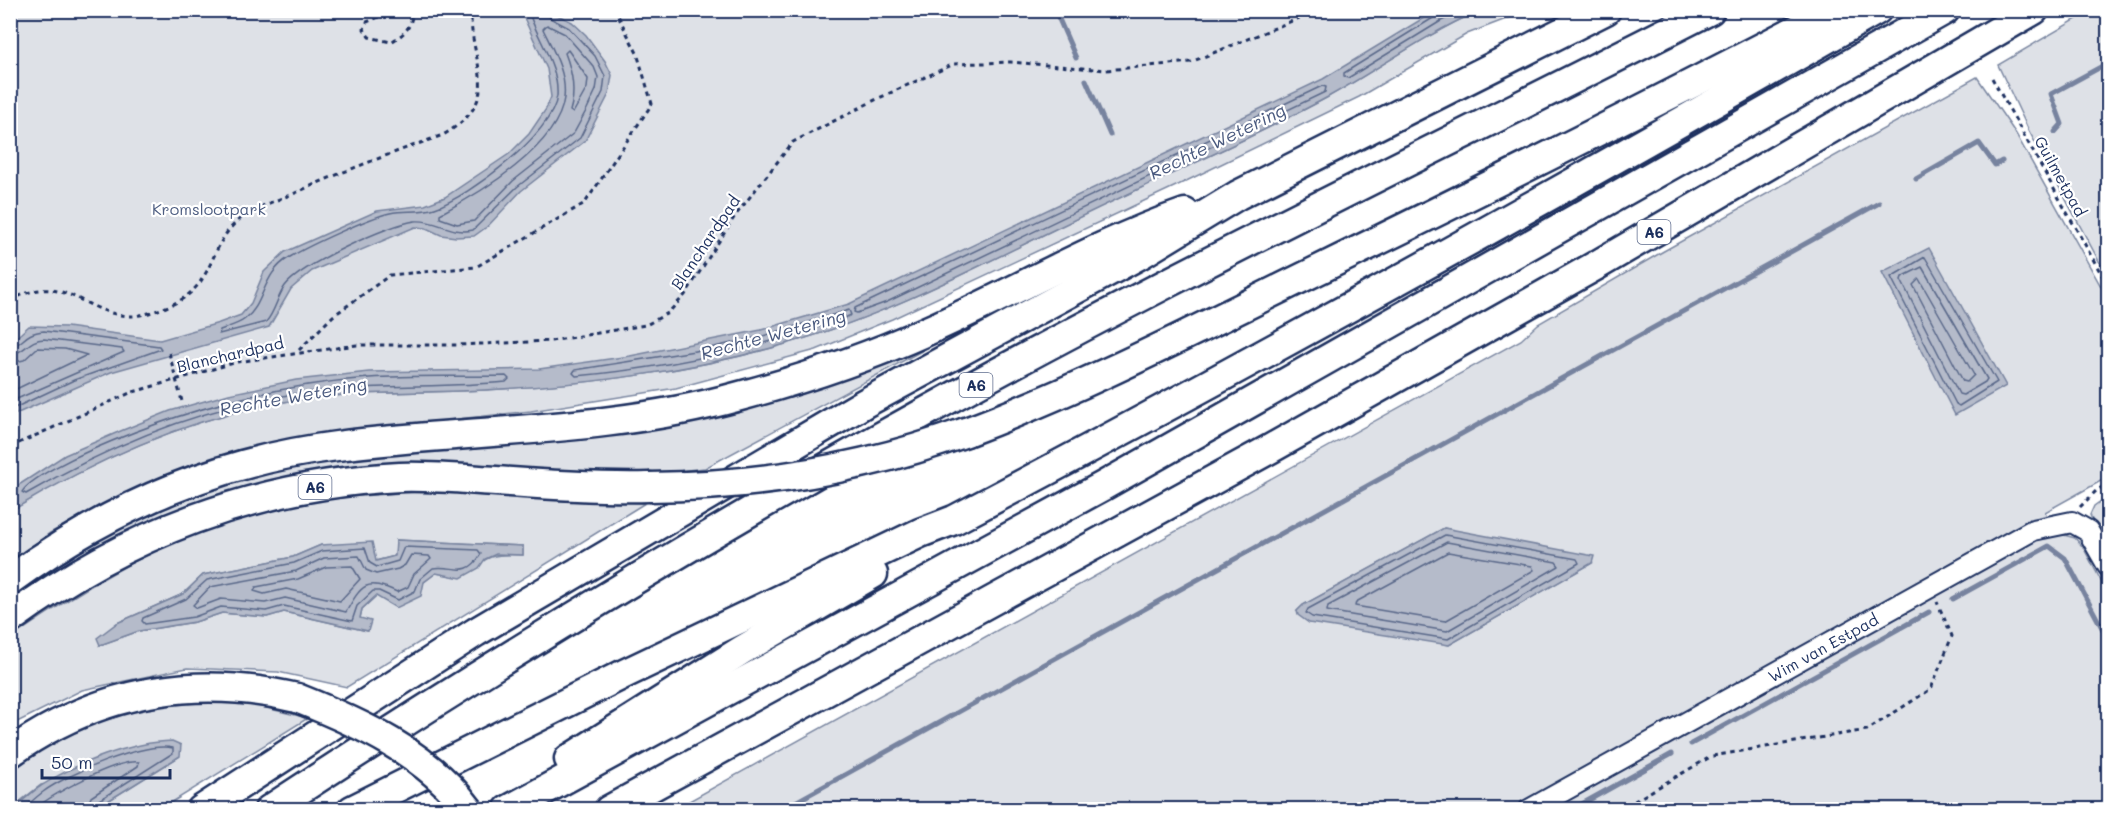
<svg xmlns="http://www.w3.org/2000/svg" width="2119" height="820" font-family="Mali,sans-serif">
<style>
.green{fill:#dee1e7;stroke:#7c88a2;stroke-width:1.5;fill-rule:evenodd}
.water{fill:#b5bbca;stroke:#77839f;stroke-width:1.5}
.lines{fill:none;stroke-linecap:round;stroke-linejoin:round}
.shore{stroke:#596789;stroke-width:1.5}
.stream{stroke:#77839f;stroke-width:5}
.minor-casing{stroke:#1b2f5e;stroke-width:24}
.highway-casing{stroke:#1b2f5e;stroke-width:33}
.path{stroke:#1b2f5e;stroke-width:3;stroke-dasharray:4.5 4.5;stroke-linecap:butt}
.minor{stroke:#fff;stroke-width:20}
.highway{stroke:#fff;stroke-width:28}
.highway-bridge-casing{stroke:#1b2f5e;stroke-width:33;stroke-linecap:butt}
.highway-bridge{stroke:#fff;stroke-width:28}
.labels{text-anchor:middle;dominant-baseline:central;stroke-width:4.5;stroke-linejoin:round;paint-order:stroke}
.shield{fill:#fff;stroke:#5f6d8e;stroke-width:1.5}
.shield-label{font-size:15px;font-weight:bold;fill:#1b2f5e}
.street-label{font-size:16px;fill:#1b2f5e;stroke:#fff}
.park-label{font-size:16px;fill:#4c5c80;stroke:#fff}
.water-label{font-size:18px;font-style:italic;fill:#49597e;stroke:#fff}
</style>
<rect width="100%" height="100%" fill="#fff"/>
<filter id="ink" filterUnits="userSpaceOnUse"><feTurbulence type="fractalNoise" baseFrequency=".0167" numOctaves="2"/><feDisplacementMap in="SourceGraphic" scale="12" xChannelSelector="R" yChannelSelector="G"/><feConvolveMatrix kernelMatrix="1 2 1 2 8 2 1 2 1" color-interpolation-filters="sRGB"/></filter>
<g filter="url(#ink)">
<g class="green">
<polygon points="2092,10 2108,11 2108,278 2029,131 1998,65"/>
<polygon points="11,11 1455,11 1217,144 822,326 658,365 306,387 161,423 11,500"/>
<path d="M1479 11H1527L1467 34 1359 97 1176 186 892 319 816 350 676 388 531 411 310 435 209 461 111 500 50 533 11 561 10 511C102 456 204 410 312 398 369 391 427 393 485 390 587 384 691 372 789 343 891 314 985 263 1079 217 1162 177 1247 141 1328 97 1379 69 1425 34 1479 11Z"/>
<path d="M1977 77 2016 134 2108 299V477L2045 512 2057 533 2075 538 2083 547 2108 594V809L673 810 1521 340 1538 324 1662 252ZM1444 528 1592 563 1449 645 1297 611 1303 605Z"/>
<polygon points="940,341 705,468 634,476 289,482 11,606 11,599 67,555 144,512 235,479 334,458 622,434 756,405"/>
<path d="M433 491 645 503 347 687 278 672 187 668 82 690 11 725V638C86 586 163 539 252 514 310 497 373 495 433 491ZM397 540 523 546V555C489 553 487 557 461 577L436 573 424 582 376 596 362 609 360 618 367 631 284 612 267 617 222 613 195 622 139 631 100 645 117 623 183 594 203 575 293 557 321 545 375 561 395 556Z"/>
<polygon points="2108,496 2108,556 2090,515 2094,506"/>
<polygon points="224,698 308,718 161,809 95,809 180,756 41,785 10,809 10,767 26,753 128,708"/>
</g>
<g class="water">
<polygon points="521,11 549,11 572,22 586,35 605,61 612,75 609,94 585,141 521,191 488,226 474,236 456,237 441,235 426,228 415,227 312,271 291,289 269,327 111,372 11,416 11,342 29,326 67,327 160,340 219,323 241,315 251,303 264,272 285,252 377,211 425,205 445,197 509,154 529,134 546,109 551,97 547,69"/>
<path d="M1435 11H1479C1425 34 1379 69 1328 97 1245 142 1157 179 1072 221 980 265 888 315 789 343 691 372 587 384 485 390 427 393 369 391 312 398 204 410 102 456 11 511V490L65 455 123 430 170 411 229 394 296 380 369 372 539 369 630 356 761 330 849 304 1323 79Z"/>
<polygon points="1929,248 2006,386 1955,415 1882,272"/>
<polygon points="1444,528 1594,556 1592,563 1449,645 1309,623 1298,615 1297,611 1303,605"/>
<polygon points="396,540 523,546 523,555 496,554 485,559 479,568 461,578 436,573 424,582 421,596 396,608 376,596 362,609 360,618 371,621 368,631 284,612 267,617 222,613 195,622 139,631 100,645 97,638 117,623 183,594 203,575 293,557 321,545 372,542 376,561 395,556"/>
<path d="M172 741 181 745 180 756 95 809H13C22 802 31 792 41 786 75 763 132 742 172 741Z"/>
</g>
<g class="lines">
<g class="shore">
<path d="M528 10C537 39 559 65 557 96 553 134 469 196 435 208 421 213 405 210 390 213 368 218 310 245 290 257 261 274 266 303 245 319 239 324 228 327 220 330L219 334 266 322C275 312 277 297 285 286 301 265 389 224 415 221 436 219 451 235 473 230L517 187 580 138 603 92 605 76 595 56 569 28 550 18 547 10"/>
<polyline points="1436,10 1433,18 1344,73 1344,77 1348,78 1441,21 1464,10"/>
<path d="M547 25 565 34 594 67 598 77 596 90 587 109 574 133 513 181 474 221 457 224 440 218V214C480 193 558 147 564 98 567 73 553 50 543 29Z"/>
<path d="M568 50 588 79 587 88 573 113 570 111C576 92 572 71 565 53Z"/>
<polygon points="1322,86 1326,87 1325,92 887,302 857,313 854,312 855,308"/>
<polygon points="1925,257 1997,382 1959,406 1956,404 1891,277"/>
<polygon points="1922,267 1987,379 1985,382 1963,395 1959,394 1901,280 1902,277"/>
<polygon points="1919,279 1974,375 1967,382 1963,381 1913,285"/>
<path d="M849 310 851 315 840 320C754 349 667 368 576 376L573 373 575 370 701 350 763 336Z"/>
<path d="M10 347C25 344 22 333 44 331L159 346 161 349 74 380 10 410"/>
<path d="M10 354C26 353 27 340 44 339L122 349 124 352 10 402"/>
<polyline points="10,363 24,360 37,348 65,349 87,355 10,392"/>
<path d="M506 376 509 379 506 382C441 388 376 384 311 392 211 403 112 444 26 494L22 492C30 478 75 457 91 450 180 411 271 385 369 378 414 375 461 377 506 376Z"/>
<polygon points="1445,535 1577,559 1579,563 1448,639 1312,617 1306,613 1308,609"/>
<polygon points="1447,542 1556,562 1559,566 1447,631 1327,611 1328,606"/>
<path d="M404 547 478 550 481 554C466 580 454 564 433 568L420 579 415 591 398 600 379 591H373L357 606 352 621 284 606 266 611 221 607 194 617 145 624 142 621 143 618 186 599 207 580 294 563 322 551 365 548 370 563 377 567 398 561Z"/>
<polygon points="1448,552 1532,566 1534,570 1445,621 1355,606 1356,602"/>
<path d="M411 555 429 556 431 559 414 574 408 587 397 592C366 578 362 584 346 612L285 598 265 603 221 599 197 608 193 605 210 587 296 571 324 558 359 556 366 570 376 574 398 569 405 565Z"/>
<polygon points="352,566 360,579 340,601 286,589 264,594 254,591 256,587 298,579 326,567"/>
<path d="M22 810C29 804 36 797 43 792 67 774 145 741 173 748V753L96 802 93 810"/>
<path d="M34 810C52 794 116 759 139 762L138 766 91 797 86 810"/>
</g>
<g class="stream">
<polyline points="1055,10 1076,58"/>
<polyline points="1086,80 1110,135"/>
<polyline points="2055,132 2062,124 2051,94 2108,63"/>
<polyline points="1916,179 1979,143 1995,165 2002,161"/>
<polyline points="1953,599 2049,546 2065,558 2108,639"/>
<polyline points="1691,744 1929,612"/>
<polyline points="781,810 1879,203"/>
<polyline points="1571,810 1672,754"/>
</g>
<g class="minor-casing">
<g id="minor">
<path id="s1" d="M1529 810 2033 530 2072 522 2088 531 2108 566"/>
</g>
</g>
<g class="highway-casing">
<g id="highway">
<path d="M966 432C1086 387 1199 328 1314 272 1488 187 1662 100 1834 10"/>
<path d="M10 580C107 509 217 461 337 446 471 429 608 433 740 396 804 379 869 357 929 330 1015 292 1096 244 1185 213"/>
<path d="M10 619C125 534 257 484 400 477 432 476 464 479 496 481 547 485 598 488 649 487"/>
<path d="M10 753C97 691 194 674 297 698"/>
<polyline points="569,759 742,650 873,574"/>
<polyline points="201,810 476,632 865,403 1141,254 1238,195 1606,10"/>
<path d="M269 810C470 678 675 552 884 435 1154 283 1434 151 1710 10"/>
<path d="M352 810 626 673 920 533 954 520C1265 357 1572 185 1877 10"/>
<polyline points="508,810 1103,486 1945,10"/>
<polyline points="609,810 1270,449 1597,265 2034,10"/>
</g>
</g>
<g class="path">
<path d="M395 10 367 22 364 29 369 37 391 42C406 33 411 28 413 10"/>
<polyline points="1992,78 2108,286"/>
<path d="M10 301C64 269 83 315 131 316 141 316 156 311 166 307 217 288 206 246 240 219 257 205 283 199 302 190 348 169 395 152 443 135 507 97 469 66 471 10"/>
<polyline points="299,350 333,316 390,275 476,267 585,203 652,104 637,53 615,10"/>
<polyline points="169,353 183,405"/>
<polyline points="10,447 130,393 237,362 357,345 457,345 551,341 646,325 668,313 685,295 735,216 793,142 879,98 954,64 1011,62 1106,70 1191,62 1319,10"/>
<polyline points="2080,507 2097,490 2108,484"/>
<polyline points="1619,810 1712,756 1867,730 1931,689 1952,636 1937,602"/>
</g>
<use href="#minor" class="minor"/>
<use href="#highway" class="highway"/>
<g class="highway-bridge-casing">
<g id="highway-bridge">
<path d="M649 487C757 486 865 469 966 432"/>
<path d="M297 698C360 723 427 753 469 810"/>
</g>
</g>
<use href="#highway-bridge" class="highway-bridge"/>
</g>
</g>
<g class="labels">
<g class="shield">
<rect x="1637.5" y="220" width="33" height="24" rx="4.5"/>
<rect x="959.5" y="373" width="33" height="24" rx="4.5"/>
<rect x="298.5" y="475" width="33" height="24" rx="4.5"/>
</g>
<g class="shield-label">
<text x="1654" y="232">A6</text>
<text x="976" y="385">A6</text>
<text x="315" y="487">A6</text>
</g>
<g class="street-label">
<text transform="translate(2061 176) rotate(61)">Guilmetpad</text>
<text transform="translate(705 242) rotate(-56)">Blanchardpad</text>
<text transform="translate(230 354) rotate(-13)">Blanchardpad</text>
<text stroke="none"><textPath href="#s1" startOffset="336">Wim van Estpad</textPath></text>
</g>
<g class="park-label">
<text x="209" y="208">Kromslootpark</text>
</g>
<g class="water-label">
<text transform="translate(1217 141) rotate(-26)">Rechte Wetering</text>
<text transform="translate(773 334) rotate(-15)">Rechte Wetering</text>
<text transform="translate(293 396) rotate(-10)">Rechte Wetering</text>
</g>
</g>
<rect width="2119" height="820" fill="none" stroke="#fff" stroke-width="36"/>
<rect x="18" y="18" width="2083" height="784" fill="none" stroke="#1b2f5e" stroke-width="2" filter="url(#ink)"/>
<path d="M42 769v9h128v-9" fill="none" stroke="#1b2f5e" stroke-width="3"/>
<text x="51" y="769" font-size="18" fill="#1b2f5e" stroke="#ffffff" stroke-width="4.5" paint-order="stroke">50 m</text>
</svg>
